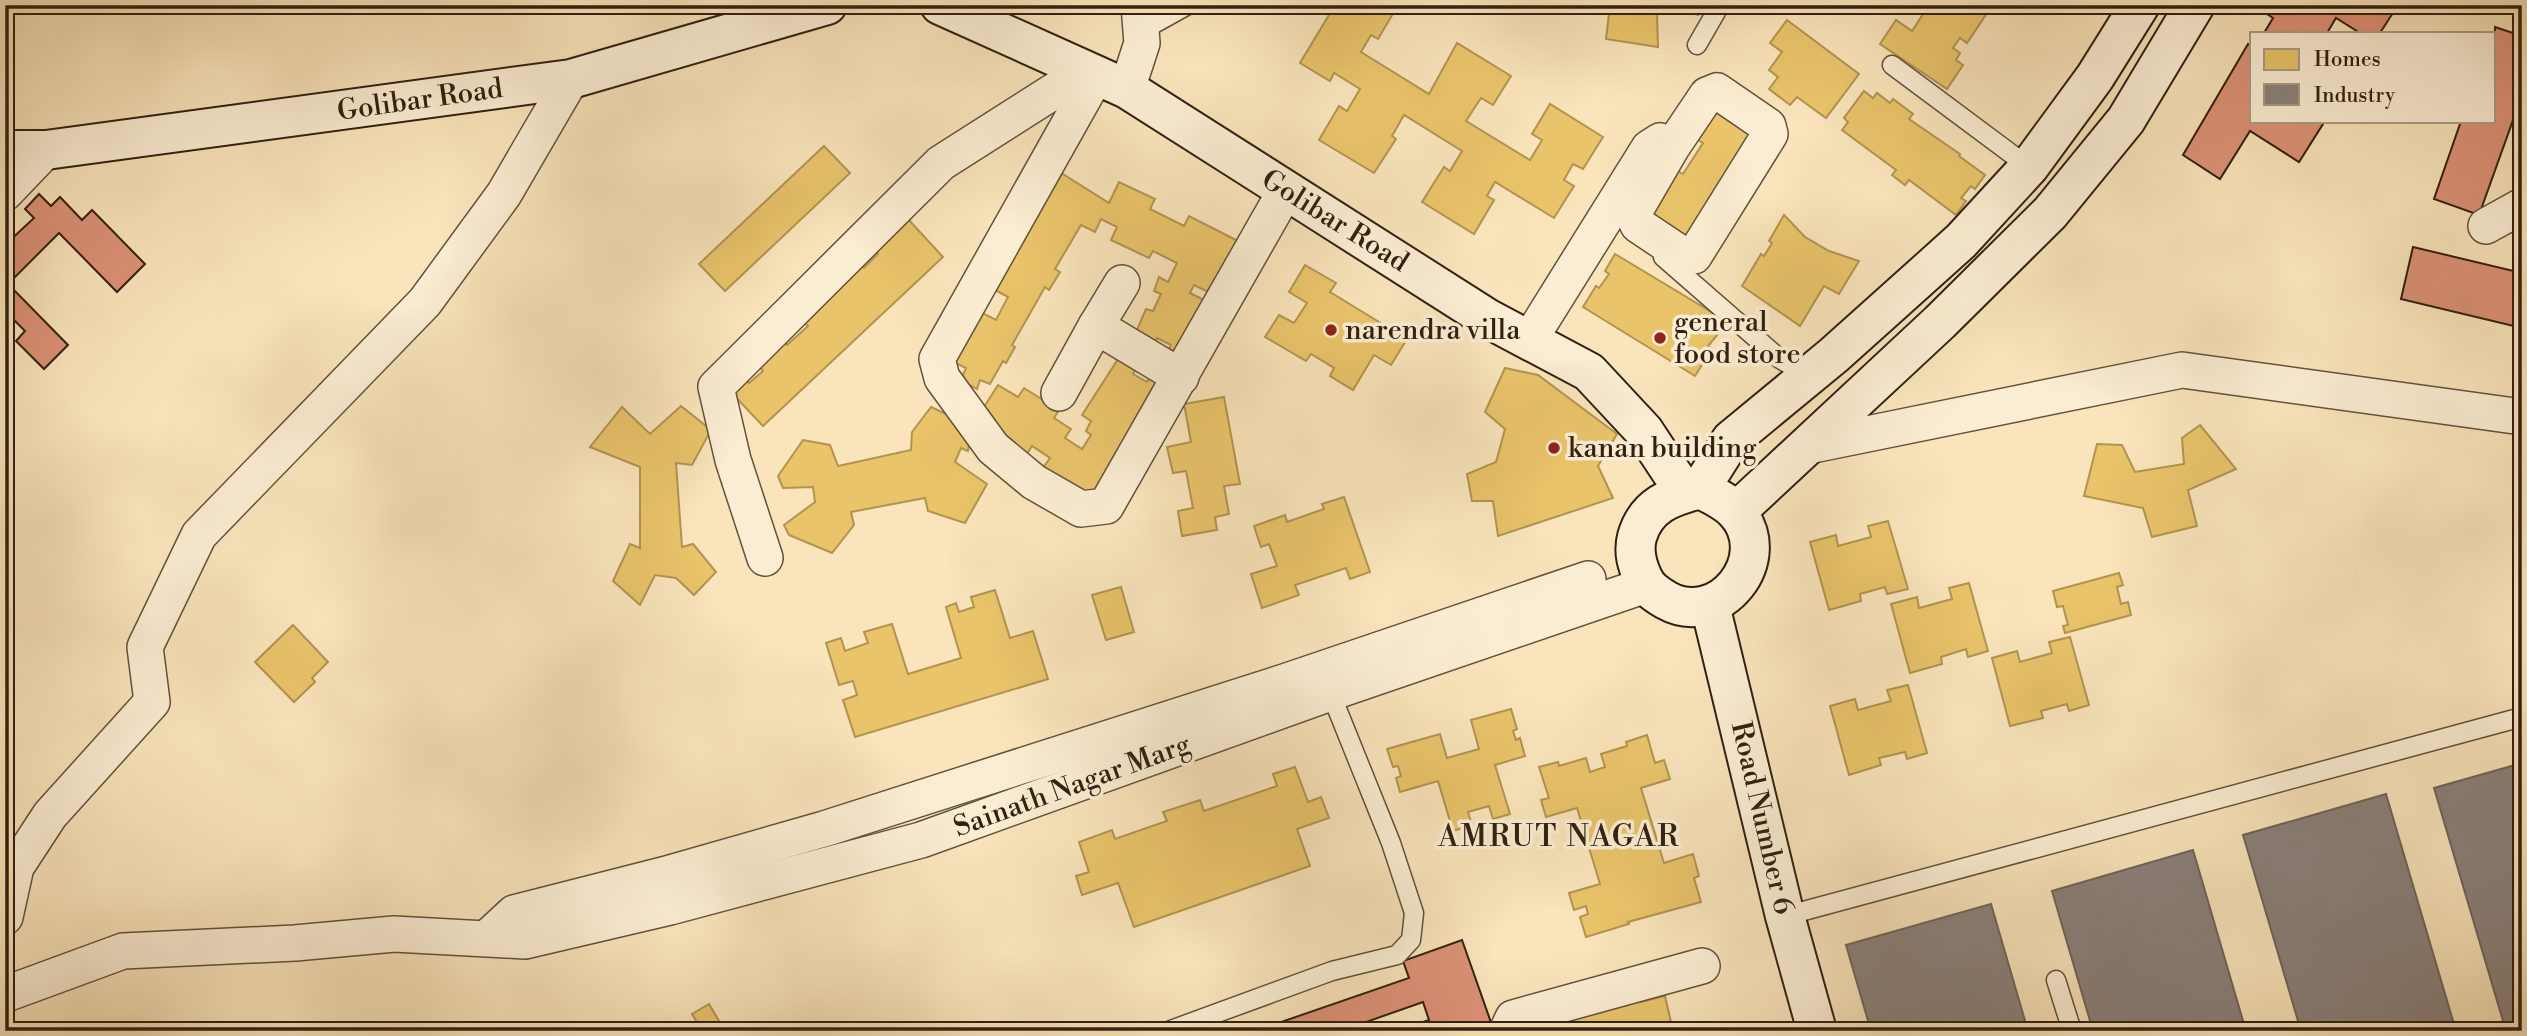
<svg xmlns="http://www.w3.org/2000/svg" width="2527" height="1036" font-family="'Libre Bodoni',serif">
<style>
.homes{fill:#e9c46a;stroke:#b29350;stroke-width:2}
.industry{fill:#8a817c;stroke:#6f645c;stroke-width:2}
.building{fill:#dc9177;stroke:#312012;stroke-width:2}
.lines{fill:none;stroke-linecap:round;stroke-linejoin:round}
.lane-casing{stroke:#63513c;stroke-width:21}
.street-casing{stroke:#63513c;stroke-width:38}
.secondary-casing{stroke:#312012;stroke-width:42}
.lane{stroke:#fbedd3;stroke-width:18}
.street{stroke:#fbedd3;stroke-width:35}
.secondary{stroke:#fbedd3;stroke-width:38}
.poi-dot{fill:#8f2418;stroke:#fbedd3;stroke-width:2.5}
.labels{text-anchor:middle;dominant-baseline:central;stroke-width:7;stroke-linejoin:round;paint-order:stroke}
.street-label{font-size:28px;fill:#312012;stroke:#fbedd3}
.poi-label{font-size:28px;fill:#312012;stroke:#fbedd3;text-anchor:start}
.neighbourhood-label{font-size:30px;letter-spacing:2px;fill:#312012;stroke:#fbedd3}
</style>
<rect width="100%" height="100%" fill="#f9e4bb"/>
<filter id="stains"><feTurbulence type="fractalNoise" baseFrequency=".00286" numOctaves="4"/><feColorMatrix values="0 0 0 0 .2 0 0 0 0 .09 0 0 0 0 .02 0 0 0 .5 -.17"/></filter>
<radialGradient id="worn" r=".72"><stop offset=".6" stop-color="#630" stop-opacity="0"/><stop offset="1" stop-color="#630" stop-opacity=".3"/></radialGradient>
<g class="homes">
<polygon points="1335,5 1397,7 1378,39 1371,35 1361,52 1429,94 1457,43 1511,76 1493,105 1481,98 1466,121 1530,160 1542,140 1532,134 1550,104 1603,137 1583,169 1573,164 1564,180 1574,186 1554,218 1495,182 1487,196 1494,200 1474,234 1422,202 1444,167 1450,171 1462,151 1404,115 1392,136 1396,139 1374,173 1319,140 1339,106 1347,111 1360,89 1334,73 1330,81 1300,63"/>
<polygon points="1610,5 1701,5 1698,15 1668,5 1657,13 1658,47 1606,39"/>
<polygon points="1929,5 1954,5 1963,12 1968,5 1991,7 1967,43 1960,38 1953,48 1960,53 1956,60 1963,65 1947,89 1880,44 1896,20 1912,31"/>
<polygon points="1787,20 1859,74 1826,118 1797,97 1790,105 1769,89 1778,77 1769,70 1782,52 1770,43"/>
<polygon points="1864,91 1873,98 1877,93 1890,103 1893,99 1913,114 1909,119 1960,154 1959,156 1985,175 1975,189 1971,186 1961,198 1966,201 1956,215 1909,180 1905,185 1892,175 1896,170 1842,130 1848,122 1844,118"/>
<polygon points="1710,99 1726,109 1721,116 1747,132 1765,133 1691,252 1641,212 1669,166 1683,174 1703,143 1689,135"/>
<polygon points="824,146 850,173 725,291 699,264"/>
<polygon points="1055,169 1109,203 1119,182 1155,199 1150,209 1184,226 1189,216 1240,242 1214,295 1194,285 1190,293 1210,303 1184,356 1169,349 1171,345 1157,338 1155,342 1136,332 1146,309 1153,311 1161,294 1154,291 1159,277 1168,282 1177,263 1153,251 1149,258 1111,240 1117,227 1101,219 1095,232 1081,225 1055,269 1060,272 1049,290 1045,287 1012,345 1015,347 1006,363 1003,361 990,384 980,380 977,389 961,380 966,368 947,359 973,308 996,320 1008,297 986,285"/>
<polygon points="1784,215 1805,237 1829,251 1859,261 1839,294 1824,286 1800,326 1742,286 1761,254 1764,256 1772,243 1769,241"/>
<polygon points="907,218 943,257 763,426 727,388 741,374 749,383 763,371 755,362 781,338 787,345 808,326 801,319 859,264 864,268 878,254 874,249"/>
<polygon points="1615,254 1728,322 1708,346 1712,349 1695,376 1583,307 1596,286 1599,288 1609,274 1605,271"/>
<polygon points="1305,265 1336,283 1330,292 1407,339 1391,365 1374,355 1353,390 1330,376 1334,368 1311,354 1306,361 1265,337 1279,315 1294,323 1307,303 1289,292"/>
<polygon points="1122,353 1139,364 1133,374 1147,382 1153,373 1169,383 1097,498 1043,468 1050,458 1032,446 1025,457 994,437 979,415 998,385 1018,397 1024,388 1059,410 1054,418 1071,429 1065,438 1082,449 1091,435 1086,431 1091,421 1082,415"/>
<polygon points="1505,368 1538,375 1617,434 1598,466 1613,498 1498,536 1493,501 1472,501 1467,474 1496,462 1505,429 1485,412"/>
<polygon points="1224,397 1240,484 1224,486 1229,514 1215,517 1217,530 1182,536 1178,511 1193,508 1186,471 1173,473 1167,447 1191,442 1184,404"/>
<polygon points="681,406 711,430 692,465 676,463 682,547 693,544 716,572 694,595 676,578 655,575 640,605 613,581 630,544 640,548 640,467 590,447 622,407 650,434"/>
<polygon points="931,407 972,426 968,451 961,448 955,462 987,484 965,523 928,511 925,498 851,512 854,525 832,553 789,535 784,525 815,502 813,487 783,488 778,476 803,440 830,445 838,466 911,450 912,432"/>
<polygon points="2200,425 2236,469 2188,490 2197,526 2152,537 2143,508 2084,496 2097,444 2122,445 2135,472 2184,464 2182,438"/>
<polygon points="1344,497 1370,572 1350,579 1346,568 1295,585 1299,595 1262,608 1251,574 1277,566 1269,544 1261,547 1254,526 1285,515 1287,522 1324,509 1322,504"/>
<polygon points="1888,521 1908,589 1887,594 1885,587 1860,594 1861,601 1829,610 1810,542 1836,535 1838,546 1871,537 1868,526"/>
<polygon points="2119,573 2123,585 2117,587 2121,604 2128,602 2131,615 2065,633 2063,626 2068,625 2063,606 2057,607 2053,591"/>
<polygon points="1969,583 1988,651 1968,657 1966,649 1941,657 1942,664 1910,673 1891,604 1917,597 1919,608 1952,599 1949,588"/>
<polygon points="1121,587 1134,632 1106,640 1092,595"/>
<polygon points="995,590 1010,638 1033,631 1048,679 855,737 843,700 857,695 853,681 839,685 826,643 841,638 845,651 868,643 864,632 892,624 908,674 961,658 946,607 956,603 959,612 974,607 971,597"/>
<polygon points="293,625 328,662 312,678 315,682 294,702 255,662"/>
<polygon points="2070,637 2089,705 2069,711 2067,704 2041,711 2043,718 2010,726 1992,658 2017,651 2020,662 2052,653 2049,642"/>
<polygon points="1908,685 1927,753 1907,759 1905,752 1879,758 1881,765 1849,775 1830,706 1855,699 1858,710 1891,701 1887,690"/>
<polygon points="1511,709 1517,729 1513,731 1516,740 1520,738 1525,756 1495,765 1510,814 1493,819 1489,806 1468,812 1472,825 1453,831 1438,781 1400,792 1396,778 1401,776 1398,766 1393,767 1387,749 1440,734 1447,758 1479,749 1471,720"/>
<polygon points="1647,735 1655,763 1664,760 1670,779 1641,788 1664,863 1693,854 1699,876 1694,878 1701,902 1628,922 1629,924 1586,937 1580,917 1588,914 1586,906 1574,910 1569,893 1600,884 1577,808 1546,817 1541,800 1549,798 1539,767 1558,762 1559,766 1586,758 1590,772 1605,767 1601,754 1627,746 1626,742"/>
<polygon points="1295,767 1308,802 1321,797 1329,818 1297,829 1310,866 1134,927 1118,883 1082,895 1076,876 1089,872 1079,842 1112,830 1115,839 1167,821 1163,812 1200,800 1204,811 1277,786 1273,774"/>
<polygon points="1665,996 1673,1031 1532,1031 1539,1029 1537,1021 1639,997 1640,1002"/>
<polygon points="709,1004 725,1031 702,1031 692,1014"/>
</g>
<g class="industry">
<polygon points="2522,763 2522,1031 2506,1031 2434,788"/>
<polygon points="2386,794 2456,1031 2301,1031 2243,835"/>
<polygon points="2193,850 2246,1031 2093,1031 2052,891"/>
<polygon points="1991,904 2028,1031 1871,1031 1846,945"/>
</g>
<g class="building">
<polygon points="2273,5 2398,5 2380,33 2360,33 2336,18 2327,33 2264,33 2273,18 2267,14"/>
<polygon points="2495,27 2522,36 2522,95 2479,215 2434,199 2461,121 2494,121"/>
<polygon points="2248,44 2252,47 2252,121 2318,121 2323,124 2299,162 2250,131 2220,179 2183,155"/>
<polygon points="39,194 51,206 60,197 82,220 92,210 145,264 117,292 59,233 8,284 68,345 44,369 16,341 25,331 10,316 5,321 5,245 34,218 25,209"/>
<polygon points="2413,247 2522,273 2522,328 2401,299"/>
<polygon points="1462,940 1494,1031 1397,1031 1429,1020 1423,1002 1349,1028 1350,1031 1255,1031 1409,978 1403,961"/>
</g>
<g class="lines">
<g class="lane-casing">
<g id="lane">
<polyline points="1143,30 1188,5"/>
<polyline points="1697,45 1720,5"/>
<polyline points="1892,65 2029,167"/>
<polyline points="1663,257 1780,359 1808,376"/>
<polyline points="1785,916 2522,717"/>
<polyline points="2056,980 2072,1031"/>
<polyline points="1168,1031 1332,971 1397,955 1411,940 1414,913 1391,843 1329,689"/>
</g>
</g>
<g class="street-casing">
<g id="street">
<polyline points="1096,76 937,359 942,378 993,448 1034,482 1081,509 1106,506 1286,190"/>
<polyline points="1127,89 1142,43 1139,5"/>
<polyline points="5,193 46,150"/>
<polyline points="2486,226 2522,206"/>
<polyline points="1122,283 1096,326 1181,377"/>
<polyline points="1530,339 1649,148 1660,141 1672,147 1707,95 1717,91 1768,126 1770,134 1694,256 1686,257 1638,225 1633,214 1672,147"/>
<polyline points="1059,393 1096,326"/>
<polyline points="1808,446 2182,370 2522,417"/>
<polyline points="765,558 733,460 716,387 941,163 1084,72"/>
<polyline points="5,917 16,867 50,815 152,702 145,647 199,535 425,302 504,194 571,79"/>
<polyline points="487,938 514,913 663,875 824,829 1284,682 1588,579"/>
<polyline points="6,994 123,951 295,943 394,934 525,941 670,907 921,840 1330,693 1646,585"/>
<polyline points="1507,1031 1513,1018 1702,966"/>
</g>
</g>
<g class="secondary-casing">
<g id="secondary">
<polyline points="940,5 1127,89 1487,318 1589,372 1644,431 1685,493"/>
<polyline points="5,150 46,150 571,79 827,5"/>
<polyline points="1700,489 1731,440 1834,355 1961,241 2029,167 2095,77 2140,5"/>
<path d="M1700 489C1712 495 1726 501 1736 512 1777 558 1719 630 1666 600 1656 594 1648 589 1643 578 1637 565 1633 552 1637 537 1646 505 1670 497 1700 489Z"/>
<polyline points="1736,512 1940,322 2050,213 2126,120 2195,5"/>
<polyline points="1710,605 1785,916 1817,1031"/>
</g>
</g>
<use href="#lane" class="lane"/>
<use href="#street" class="street"/>
<use href="#secondary" class="secondary"/>
</g>
<g class="poi-dot">
<circle cx="1331" cy="330" r="7"/>
<circle cx="1660" cy="338" r="7"/>
<circle cx="1554" cy="448" r="7"/>
</g>
<g class="labels">
<g class="street-label">
<text transform="translate(420 100) rotate(-8)">Golibar Road</text>
<text transform="translate(1335 221) rotate(32)">Golibar Road</text>
<text transform="translate(1072 786) rotate(-20)">Sainath Nagar Marg</text>
<text transform="translate(1762 818) rotate(77)">Road Number 6</text>
</g>
<g class="poi-label">
<text x="1674" y="322">general<tspan x="1674" dy="32">food store</tspan></text>
<text x="1345" y="330">narendra villa</text>
<text x="1568" y="448">kanan building</text>
</g>
<g class="neighbourhood-label">
<text x="1559" y="837">AMRUT NAGAR</text>
</g>
</g>
<rect width="2527" height="1036" fill="none" stroke="#f9e4bb" stroke-width="28"/>
<rect x="7" y="7" width="2513" height="1022" fill="none" stroke="#312012" stroke-width="3.5"/>
<rect x="14" y="14" width="2499" height="1008" fill="none" stroke="#312012" stroke-width="2"/>
<rect x="2250" y="32" width="245" height="91" fill="#fbedd3" stroke="#aa9b86" stroke-width="2"/>
<rect x="2264" y="49" width="35" height="21" fill="#e9c46a" stroke="#aa9b86" stroke-width="2"/>
<text x="2314" y="66" font-size="21" fill="#312012">Homes</text>
<rect x="2264" y="84" width="35" height="21" fill="#8a817c" stroke="#aa9b86" stroke-width="2"/>
<text x="2314" y="102" font-size="21" fill="#312012">Industry</text>
<rect width="100%" height="100%" filter="url(#stains)"/>
<rect width="100%" height="100%" fill="url(#worn)"/>
</svg>
